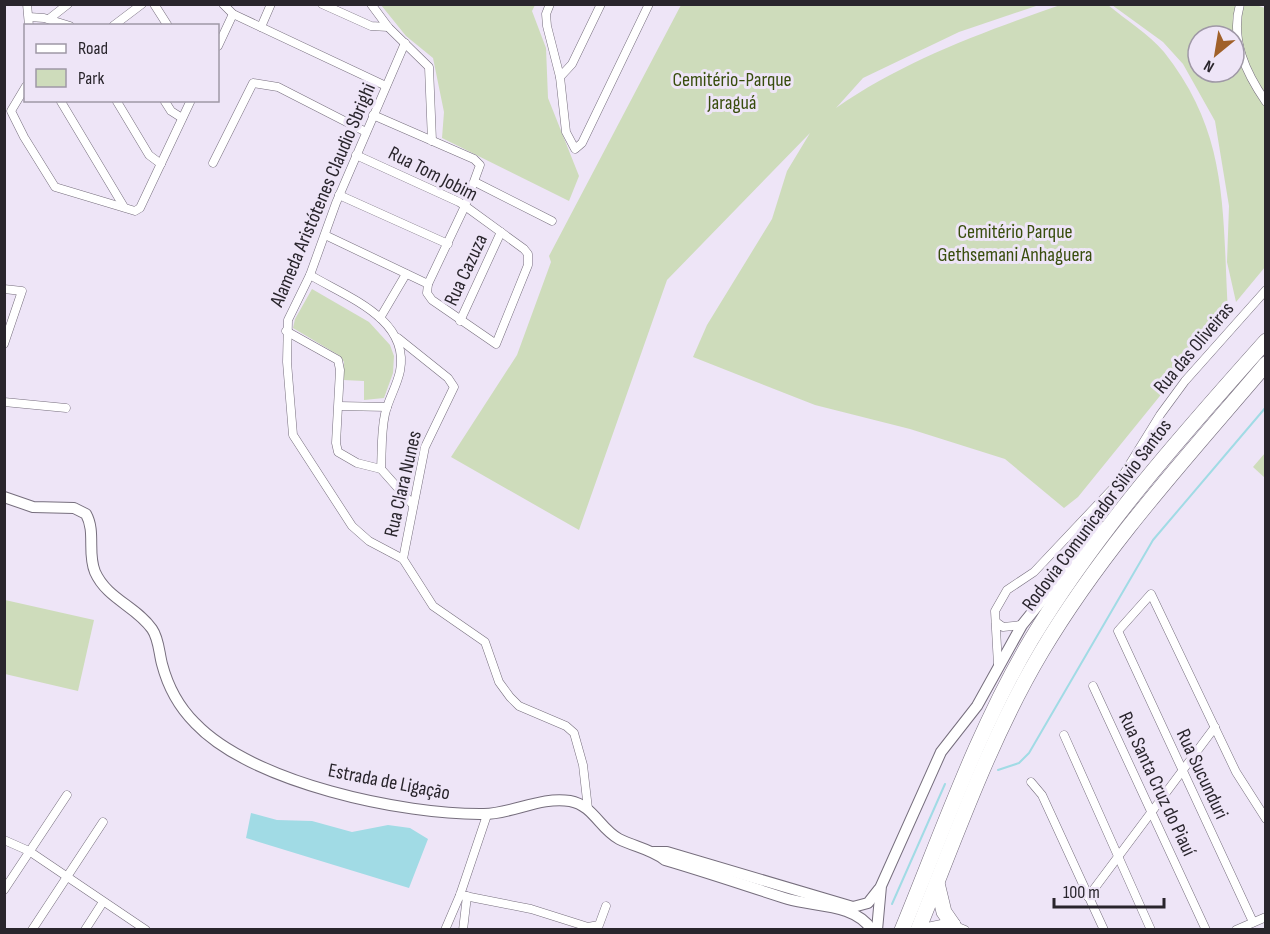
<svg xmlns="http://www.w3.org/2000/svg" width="1270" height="934" font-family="'Sofia Sans Condensed',sans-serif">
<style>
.green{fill:#cedcbb;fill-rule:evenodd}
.water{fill:#a1dbe5}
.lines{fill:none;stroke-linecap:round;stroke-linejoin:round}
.stream{stroke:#a1dbe5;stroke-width:2}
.minor-casing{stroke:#766e7d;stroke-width:9}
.secondary-casing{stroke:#766e7d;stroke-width:12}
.motorway-casing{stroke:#766e7d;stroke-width:16}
.minor{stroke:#fff;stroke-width:8}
.secondary{stroke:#fff;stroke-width:10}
.motorway{stroke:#fff;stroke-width:15}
.labels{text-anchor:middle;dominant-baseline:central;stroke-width:6;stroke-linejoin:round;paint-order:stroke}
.park-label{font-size:20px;fill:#384d0d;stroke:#eee5f7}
.street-label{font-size:20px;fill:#29252c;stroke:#eee5f7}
</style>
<rect width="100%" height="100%" fill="#eee5f7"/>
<g class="green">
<path d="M1063 4 1108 5C1126 20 1149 34 1164 52 1230 135 1222 213 1228 312L1078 497 1064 508 1005 459 910 429 815 405 693 357 707 325 772 219 787 171 810 133 667 280 579 530 451 457 517 355 551 262 549 256 681 5H1039L959 32 863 78 836 108C905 60 984 32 1063 4Z"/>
<path d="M1253 4 1265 8V267L1236 302 1227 262 1229 206 1215 121 1183 64 1163 42 1112 5ZM1198 36H1234V72H1198Z"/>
<polygon points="381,5 535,5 532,11 546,48 548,98 579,176 569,201 442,138 444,112 433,58 406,36"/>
<polygon points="312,289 369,322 390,345 394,356 393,373 384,398 364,400 364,381 343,380 344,362 340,356 293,328 295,319"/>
<polygon points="1265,453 1265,478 1253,467"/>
<polygon points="5,600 94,620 78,691 5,674"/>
</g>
<polygon class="water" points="251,813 277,820 312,821 352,832 388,825 410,828 428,839 409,888 246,838"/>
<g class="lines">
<g class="stream">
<polyline points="998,770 1019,763 1029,753 1153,540 1266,407"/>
<polyline points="892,904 945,784"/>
</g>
<g class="minor-casing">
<g id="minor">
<polyline points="27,4 29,26"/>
<polyline points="154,4 168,26"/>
<polyline points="223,4 233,14 386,86"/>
<polyline points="322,4 371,26 388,27"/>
<polyline points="371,4 388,27 429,67 432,141"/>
<polyline points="550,4 546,14 547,26 560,77 566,132 575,149 582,143 649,4"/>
<path d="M1240 4C1230 40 1246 73 1266 102"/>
<polyline points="29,17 44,18 70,26"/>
<polyline points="49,19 68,4"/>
<polyline points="113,26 142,4"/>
<polyline points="261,27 271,4"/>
<polyline points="405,43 336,203 310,275 288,320 287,362 293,435 352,526 369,541 403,559 433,606 485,642 499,682 510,697 519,706 566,726 574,733 583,765 588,809"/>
<polyline points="218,46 233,14"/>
<polyline points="560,77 572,64 601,4"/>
<polyline points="26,86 11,111 24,137 55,187 135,211 140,208 191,100"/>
<polyline points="60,100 124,207"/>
<polyline points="116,100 149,155 161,164"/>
<polyline points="164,100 171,111 182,118"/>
<polyline points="356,155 459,202 465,206 524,249 528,254 528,265 496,344 432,300 427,293 428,284 465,206 480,165 474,159 373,115"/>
<polyline points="213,163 253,83 278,87 366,132"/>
<polyline points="475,182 552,221"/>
<polyline points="339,195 448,244"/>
<polyline points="325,235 428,284"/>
<path d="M310 275C347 297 410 319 400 371 397 386 388 400 385 414 381 432 382 451 381 469"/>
<polyline points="4,289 22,291 4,344"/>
<polyline points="380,318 406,274"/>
<polyline points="460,321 501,232"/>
<polyline points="286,331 338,360 340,370 336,443 338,452 357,463 381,469 413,505"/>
<polyline points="398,338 448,378 454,387 425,447 403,559"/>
<polyline points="4,402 66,408"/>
<polyline points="339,406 387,407"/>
<polyline points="996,622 1003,627 1022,625"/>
<polyline points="998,665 995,611 1007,590 1034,572 1118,483 1160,415 1185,381 1266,290"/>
<polyline points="1093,686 1206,930"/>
<polyline points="1064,735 1151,930"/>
<polyline points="1031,782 1042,795 1104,930"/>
<polyline points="4,840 29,851 146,930"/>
<polyline points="4,890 67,795"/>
<polyline points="460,895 531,909 588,927 599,925 606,906"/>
<polyline points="1088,897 1215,727"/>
<polyline points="1253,922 1118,631 1151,594 1236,772 1266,819"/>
<polyline points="953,925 965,930"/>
<polyline points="32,930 103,822"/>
<polyline points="85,930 103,902"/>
<polyline points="445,930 460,895 487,815"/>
<polyline points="463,930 467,896"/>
<polyline points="1236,930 1266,917"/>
</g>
</g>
<g class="secondary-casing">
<g id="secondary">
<path d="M4 497 33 507 74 508 86 514C96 532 87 553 95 572 107 599 136 606 152 629 159 639 159 653 162 664 168 687 178 706 195 723 252 783 403 815 484 814 512 814 541 796 570 801 593 805 600 829 619 839 635 847 651 849 665 860 706 872 747 886 788 899 815 907 854 903 872 930"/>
<polyline points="654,852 667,852 853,907 868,903 879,889"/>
<polyline points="877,930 881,886 941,752 977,706 1022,625 1101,527"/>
</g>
</g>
<g class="motorway-casing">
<g id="motorway">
<polyline points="937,883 944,912 953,925"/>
<path d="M902 930C942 833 977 731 1031 640 1096 532 1182 435 1266 341"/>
<path d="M918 930C956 836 990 738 1042 651 1104 547 1187 457 1266 364"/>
<polyline points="929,930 953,925"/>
</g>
</g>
<use href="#minor" class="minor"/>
<use href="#secondary" class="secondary"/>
<use href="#motorway" class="motorway"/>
</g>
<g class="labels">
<g class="park-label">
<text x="732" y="80">Cemitério-Parque<tspan x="732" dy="23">Jaraguá</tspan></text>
<text x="1015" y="232">Cemitério Parque<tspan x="1015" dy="23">Gethsemani Anhaguera</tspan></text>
</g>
<g class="street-label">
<text transform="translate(433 174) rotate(27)">Rua Tom Jobim</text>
<text transform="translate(323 195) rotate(-67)">Alameda Aristótenes Claudio Sbrighi</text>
<text transform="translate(466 270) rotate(-65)">Rua Cazuza</text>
<text transform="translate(1194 348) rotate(-50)">Rua das Oliveiras</text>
<text transform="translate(403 484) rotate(-77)">Rua Clara Nunes</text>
<text transform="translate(1097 515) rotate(-53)">Rodovia Comunicador Silvio Santos</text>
<text transform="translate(1202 774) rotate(65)">Rua Sucunduri</text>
<text transform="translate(389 782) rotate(11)">Estrada de Ligação</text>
<text transform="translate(1157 784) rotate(65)">Rua Santa Cruz do Piauí</text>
</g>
</g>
<rect width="1270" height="934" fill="none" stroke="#29252c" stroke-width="12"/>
<rect x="24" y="24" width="195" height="78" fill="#eee5f7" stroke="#9f98a6" stroke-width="1.5"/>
<rect x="36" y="44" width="30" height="9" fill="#ffffff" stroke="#9f98a6" stroke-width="1.5"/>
<text x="78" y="54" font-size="18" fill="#29252c">Road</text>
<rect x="36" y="69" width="30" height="18" fill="#cedcbb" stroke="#9f98a6" stroke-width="1.5"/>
<text x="78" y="84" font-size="18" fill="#29252c">Park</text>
<g transform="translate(1216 54) rotate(210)"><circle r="28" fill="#eee5f7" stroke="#9f98a6" stroke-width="1.5"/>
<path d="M0-4.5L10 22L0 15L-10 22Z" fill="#a06029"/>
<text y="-9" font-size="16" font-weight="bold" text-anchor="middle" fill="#29252c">N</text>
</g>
<path d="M1054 898v9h110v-9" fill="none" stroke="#29252c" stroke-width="3"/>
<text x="1063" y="898" font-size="18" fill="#29252c" stroke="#eee5f7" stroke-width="4.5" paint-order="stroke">100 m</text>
</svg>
